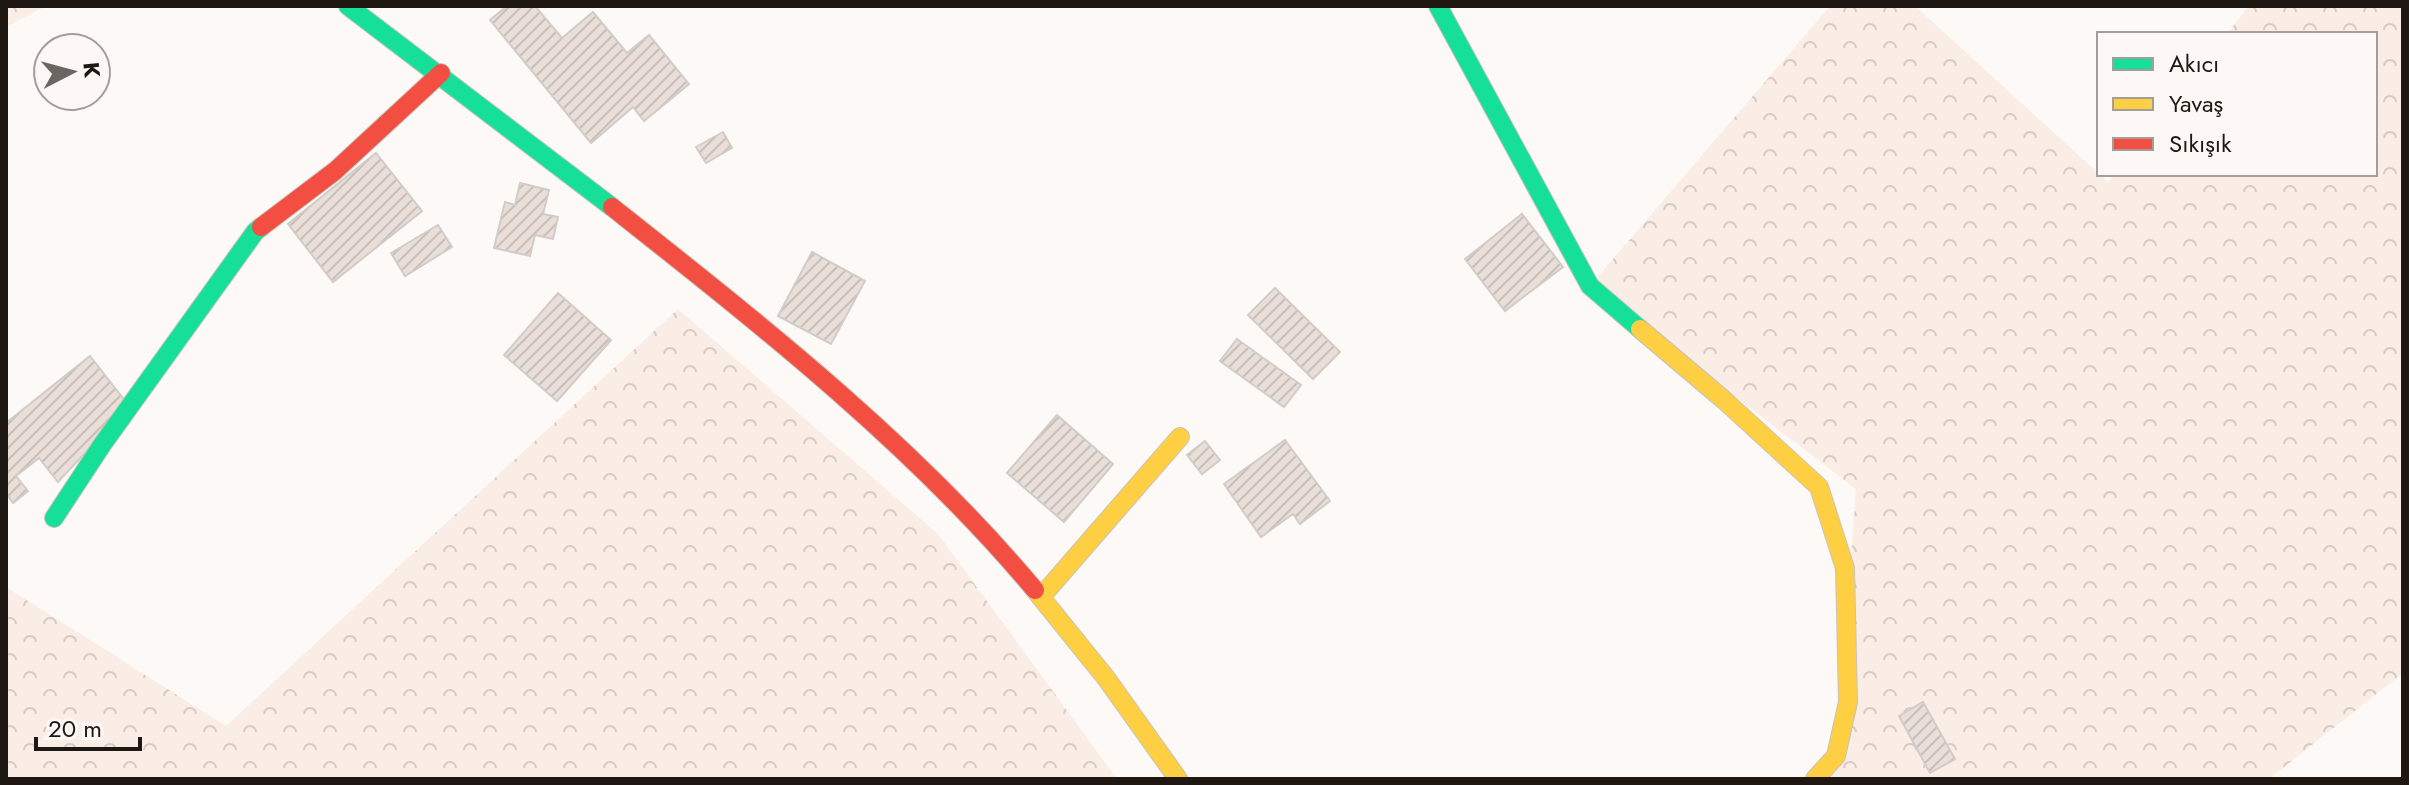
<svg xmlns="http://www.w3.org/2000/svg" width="2409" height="785" font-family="Jost,sans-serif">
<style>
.forest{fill:url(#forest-crowns)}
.building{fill:url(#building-hatch);stroke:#d2ccc9;stroke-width:2}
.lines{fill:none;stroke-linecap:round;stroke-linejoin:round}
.fast-casing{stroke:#c8c3bf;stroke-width:20}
.slow-casing{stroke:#c8c3bf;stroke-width:20}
.jam-casing{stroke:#c8c3bf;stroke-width:20}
.fast{stroke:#16e098;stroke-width:18}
.slow{stroke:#ffcf43;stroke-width:18}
.jam{stroke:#f24e42;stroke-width:18}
</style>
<defs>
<pattern id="forest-crowns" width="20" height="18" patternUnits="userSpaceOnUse" patternTransform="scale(2)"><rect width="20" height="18" fill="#faede5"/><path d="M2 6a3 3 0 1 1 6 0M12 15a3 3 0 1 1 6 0" fill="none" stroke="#d6cac3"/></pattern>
<pattern id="building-hatch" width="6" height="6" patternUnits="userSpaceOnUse" patternTransform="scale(2)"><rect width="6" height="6" fill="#eadfd8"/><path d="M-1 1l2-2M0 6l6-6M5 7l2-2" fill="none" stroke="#c8bfb8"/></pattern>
</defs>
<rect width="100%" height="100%" fill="#fcf9f7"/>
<g class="forest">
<polygon points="6,6 46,6 6,27"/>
<polygon points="1830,6 1915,6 2108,182 2115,174 2375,174 2375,34 2227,34 2249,6 2403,6 2403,673 2269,779 1811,779 1836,756 1856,489 1590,286"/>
<polygon points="678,309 938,534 1117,779 6,779 6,587 226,726"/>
</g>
<g class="building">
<polygon points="507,6 535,6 562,38 593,12 627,53 649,35 689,84 644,121 633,107 591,143 490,20"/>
<polygon points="723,132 732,148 706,163 696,147"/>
<polygon points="376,153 422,211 333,282 288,224"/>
<polygon points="520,183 549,190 543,214 558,217 553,239 535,235 530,256 494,248 505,202 515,205"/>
<polygon points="1522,214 1563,267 1505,311 1465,259"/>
<polygon points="438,225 452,247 405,276 391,253"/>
<polygon points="812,252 865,281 831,344 778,316"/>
<polygon points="1275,288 1340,352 1313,379 1248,315"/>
<polygon points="558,293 611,340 557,401 504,355"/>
<polygon points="1237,339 1301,385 1284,407 1220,361"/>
<polygon points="90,356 129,406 58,482 39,458 16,476 28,491 13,503 6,493 6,423"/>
<polygon points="1057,415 1113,464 1064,522 1007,473"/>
<polygon points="1285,440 1330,501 1300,524 1293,514 1261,537 1224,484"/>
<polygon points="1205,441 1220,460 1202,474 1187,455"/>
<polygon points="1923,702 1955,759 1930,773 1899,716"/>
</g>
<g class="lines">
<g class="fast-casing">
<g id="fast">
<polyline points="348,6 612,207"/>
<polyline points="1438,6 1590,286 1640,329"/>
<polyline points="54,518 102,445 255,232 261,227"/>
</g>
</g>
<g class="slow-casing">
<g id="slow">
<polyline points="1640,329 1724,400 1819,487 1845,568 1848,702 1836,756 1815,779"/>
<polyline points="1035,590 1106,678 1178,779"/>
<polyline points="1041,597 1180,437"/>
</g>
</g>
<g class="jam-casing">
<g id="jam">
<path d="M612 207C761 325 913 444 1035 590"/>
<polyline points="261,227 335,171 441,73"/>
</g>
</g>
<use href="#fast" class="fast"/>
<use href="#slow" class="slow"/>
<use href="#jam" class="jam"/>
</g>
<rect width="2409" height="785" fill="none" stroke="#1e1712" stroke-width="16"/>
<rect x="2097" y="32" width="280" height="144" fill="#fdf8f6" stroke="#a49e9b" stroke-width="2"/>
<rect x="2113" y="58" width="40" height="12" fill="#16e098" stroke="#a49e9b" stroke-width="2"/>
<text x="2169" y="72" font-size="24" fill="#1e1712">Akıcı</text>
<rect x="2113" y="98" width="40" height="12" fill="#ffcf43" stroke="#a49e9b" stroke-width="2"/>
<text x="2169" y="112" font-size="24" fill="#1e1712">Yavaş</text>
<rect x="2113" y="138" width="40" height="12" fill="#f24e42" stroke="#a49e9b" stroke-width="2"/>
<text x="2169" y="152" font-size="24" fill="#1e1712">Sıkışık</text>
<g transform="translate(72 72) rotate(84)"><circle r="38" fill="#fdf8f6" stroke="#a49e9b" stroke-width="2"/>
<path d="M0-6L14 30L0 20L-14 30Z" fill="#6c6662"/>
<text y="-12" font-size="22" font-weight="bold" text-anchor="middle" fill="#1e1712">K</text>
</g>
<path d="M36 737v12h104v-12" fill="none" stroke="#1e1712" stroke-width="4"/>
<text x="48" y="737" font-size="24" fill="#1e1712" stroke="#fdf8f6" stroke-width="6" paint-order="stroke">20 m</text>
</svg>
